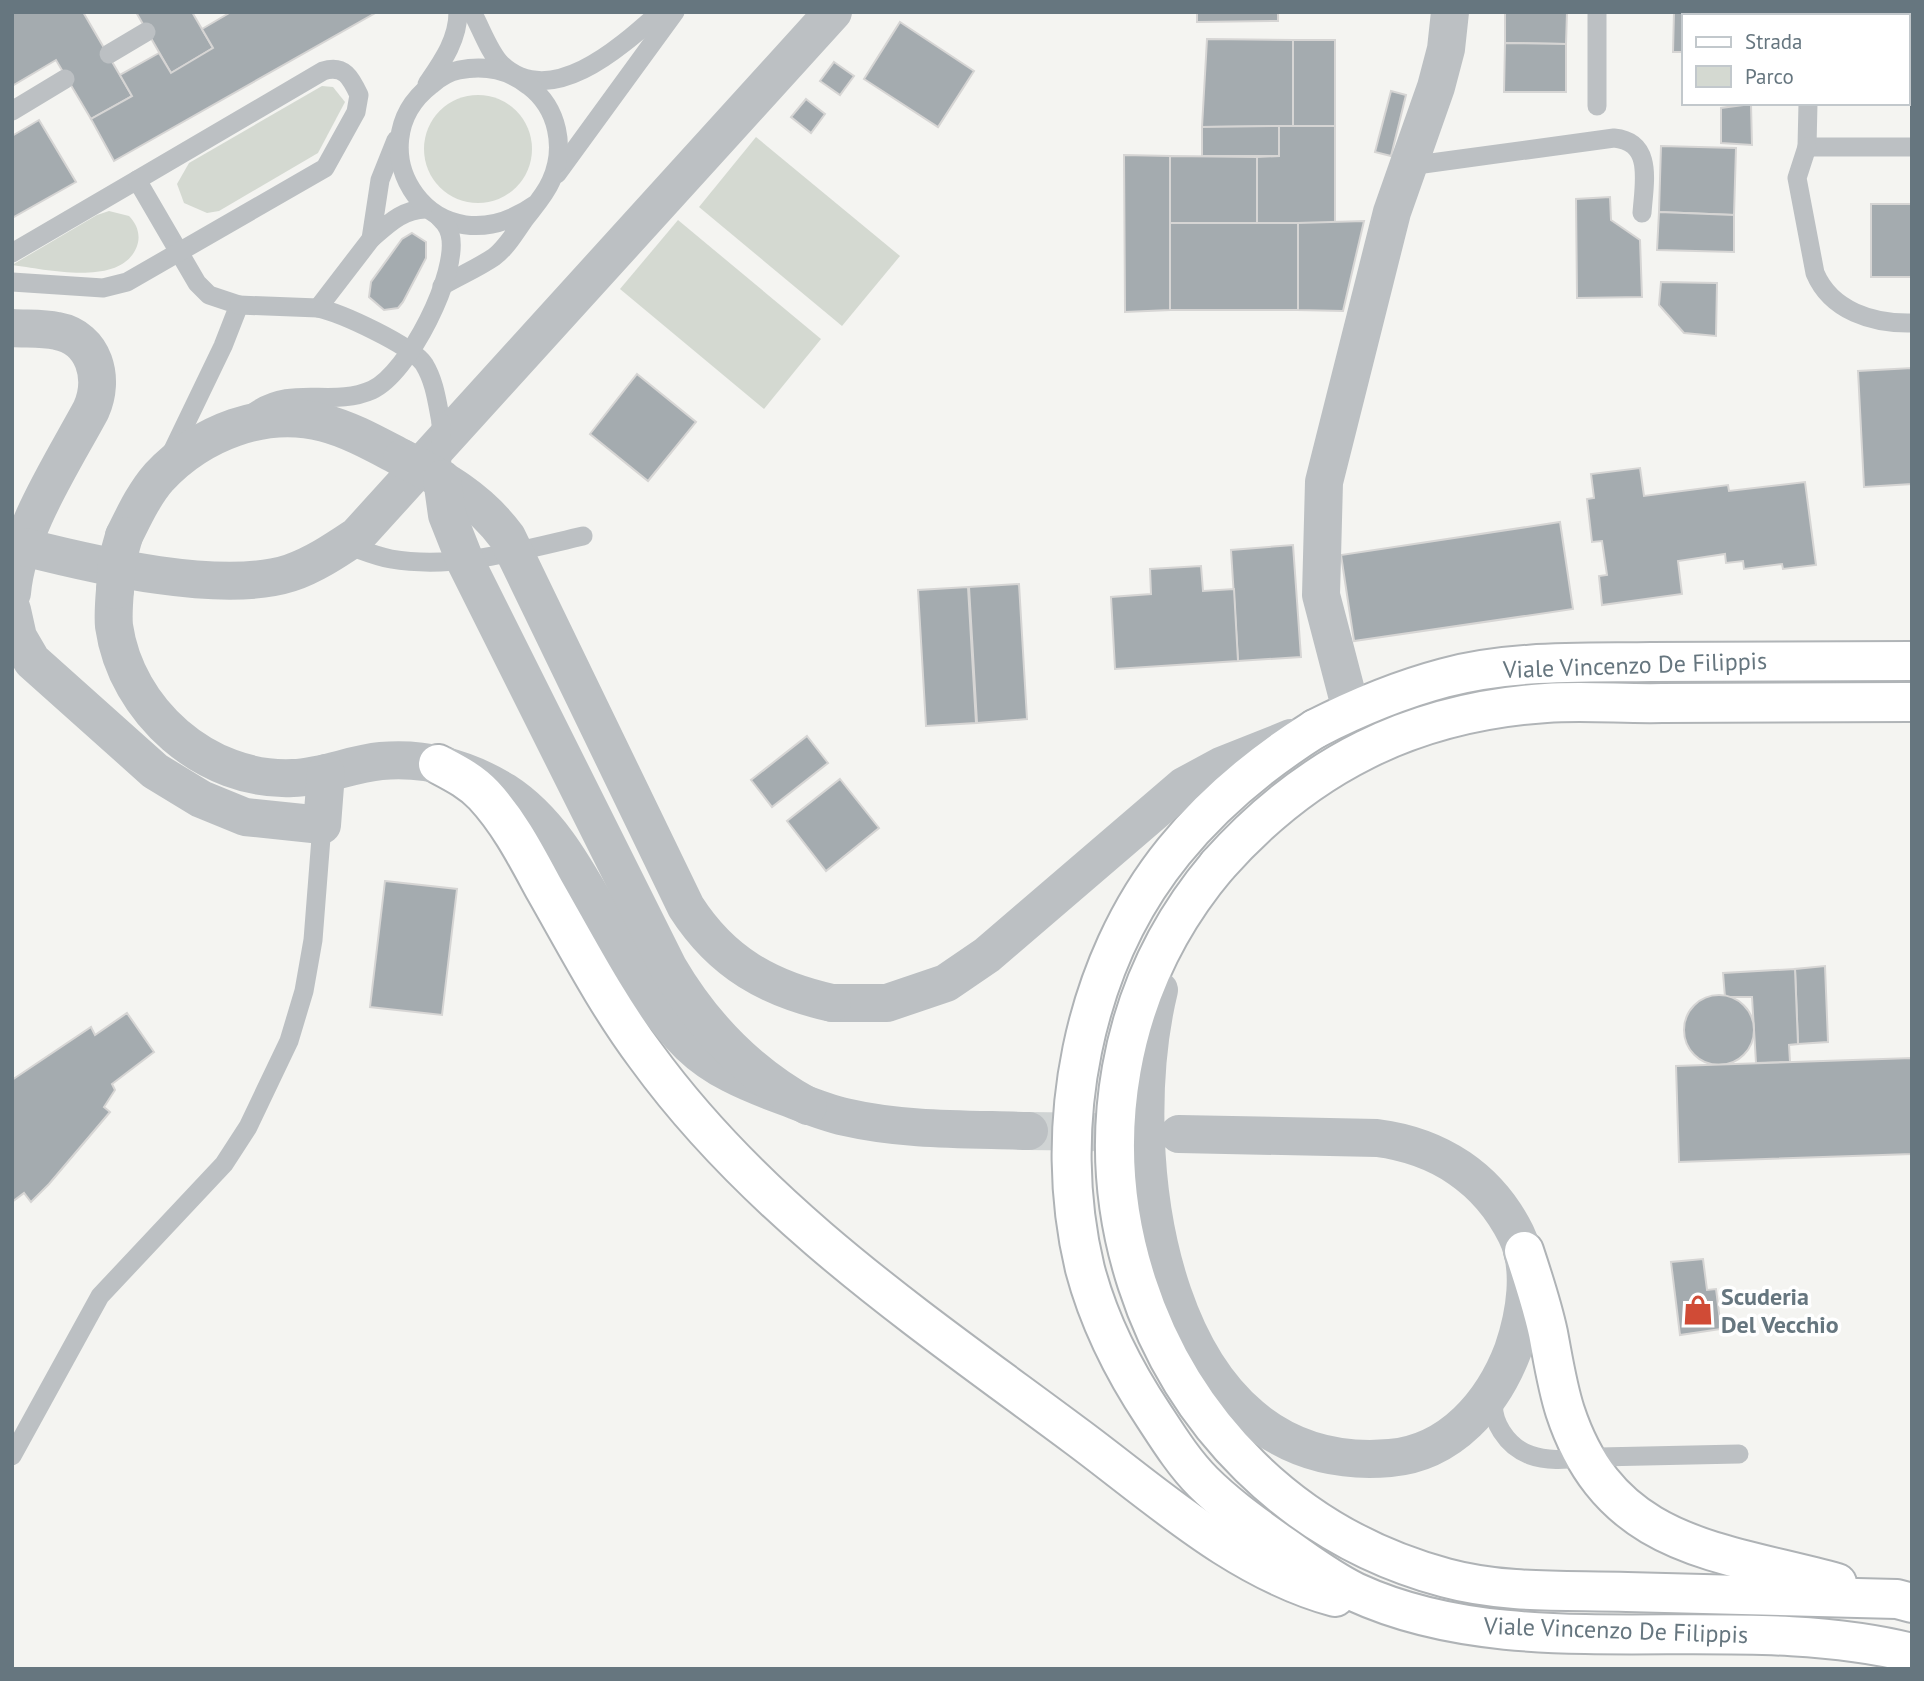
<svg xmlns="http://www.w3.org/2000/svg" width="1924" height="1681" font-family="'PT Sans',sans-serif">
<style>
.green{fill:#d4d9d1}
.building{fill:#a4abaf;stroke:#d6d5d4;stroke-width:2}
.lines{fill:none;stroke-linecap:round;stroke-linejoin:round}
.street-tunnel{stroke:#d0d4d4;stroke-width:38;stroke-dasharray:38 19;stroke-linecap:butt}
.primary-casing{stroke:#b0b4b7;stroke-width:42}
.highway-casing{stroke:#afb3b6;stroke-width:42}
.lane{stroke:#bcc0c3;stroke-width:19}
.street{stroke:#bcc0c3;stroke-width:38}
.primary{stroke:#fff;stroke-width:38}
.highway{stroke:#fff;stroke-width:38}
.lane-bridge{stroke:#bcc0c3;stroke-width:19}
.street-bridge{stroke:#bcc0c3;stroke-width:38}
.labels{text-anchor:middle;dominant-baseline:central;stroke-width:7;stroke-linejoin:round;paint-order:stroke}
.street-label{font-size:24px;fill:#66767f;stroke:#fff}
.poi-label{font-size:24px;font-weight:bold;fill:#66767f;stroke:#fff;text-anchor:start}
</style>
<rect width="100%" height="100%" fill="#f4f4f1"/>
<g class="green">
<polygon points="322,86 333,87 345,102 318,153 219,211 207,213 184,203 177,184 189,163"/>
<circle cx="478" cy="149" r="54"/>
<polygon points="756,137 900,256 842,326 699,207"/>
<path d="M109 211 129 216C137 224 141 235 137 246 122 288 45 269 12 265L97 215Z"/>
<polygon points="678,220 821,339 764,409 620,289"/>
</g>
<g class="building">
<polygon points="12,12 83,12 132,96 91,119 56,60 12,86"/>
<polygon points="136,12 192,12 213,48 171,73"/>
<polygon points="231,12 377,12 114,161 91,119 132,96 120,75 159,53 171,73 213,48 202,29"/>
<polygon points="1197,12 1278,12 1278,21 1197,22"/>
<polygon points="1505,12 1567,12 1566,44 1505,43"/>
<polygon points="1674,12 1736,12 1736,16 1684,16 1684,52 1673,52"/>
<polygon points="900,22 974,71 938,127 864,79"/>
<polygon points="1207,39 1293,40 1293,126 1202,127"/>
<rect x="1293" y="40" width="42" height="86"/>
<polygon points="1505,43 1566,44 1566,92 1504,92"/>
<polygon points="834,62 854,76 840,95 820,81"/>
<polygon points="1391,91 1406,95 1391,156 1375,152"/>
<polygon points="806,99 825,114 811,133 791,117"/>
<polygon points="1751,104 1752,145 1721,143 1721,108"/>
<polygon points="39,120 76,182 12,218 12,136"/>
<polygon points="1279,126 1335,126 1335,223 1257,223 1257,157 1279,156"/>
<polygon points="1279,126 1279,156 1202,156 1202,127"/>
<polygon points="1661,146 1736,148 1734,215 1659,212"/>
<polygon points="1124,155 1170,156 1170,310 1125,312"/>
<polygon points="1170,156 1257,157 1257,223 1170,223"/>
<polygon points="1610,197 1611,220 1640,240 1642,297 1577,298 1576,199"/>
<rect x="1871" y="204" width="41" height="73"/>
<polygon points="1659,212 1734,215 1734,252 1657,250"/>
<polygon points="1364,221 1343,311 1298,310 1298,223"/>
<rect x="1170" y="223" width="128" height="87"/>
<polygon points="412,233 426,242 426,258 403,302 398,308 384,310 369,297 371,282 402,239"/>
<polygon points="1661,282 1717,283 1716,336 1684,333 1659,305"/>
<polygon points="1912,368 1912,484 1864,487 1858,371"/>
<polygon points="637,374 696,422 648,481 590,434"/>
<polygon points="1640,468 1644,496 1728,485 1729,491 1805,482 1816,565 1783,569 1782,564 1744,569 1743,561 1726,563 1725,554 1678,561 1682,594 1602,605 1599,576 1607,575 1602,541 1592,542 1587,499 1594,498 1591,474"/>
<polygon points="1560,522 1573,609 1354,641 1341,555"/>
<polygon points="1293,545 1301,657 1238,661 1231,550"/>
<polygon points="1201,566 1203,591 1234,589 1238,661 1115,669 1111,597 1151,594 1150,569"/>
<polygon points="1019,584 1027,719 977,723 969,587"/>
<polygon points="968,587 976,723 926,726 918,590"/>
<polygon points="807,736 828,763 772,807 751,780"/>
<polygon points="840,779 879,828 826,871 787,821"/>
<polygon points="385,881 457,889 442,1015 370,1007"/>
<polygon points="1825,966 1828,1042 1798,1044 1795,969"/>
<polygon points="1795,969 1798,1044 1789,1045 1790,1062 1756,1063 1752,997 1725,997 1723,973"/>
<circle cx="1719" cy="1030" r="35"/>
<polygon points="127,1013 154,1052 112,1084 115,1090 104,1107 110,1112 49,1184 31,1202 24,1193 12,1202 12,1080 91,1027 95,1035"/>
<polygon points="1912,1058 1912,1154 1679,1162 1676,1066"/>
<polygon points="1703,1259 1707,1290 1716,1289 1721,1329 1680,1335 1671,1262"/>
</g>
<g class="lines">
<polyline class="street-tunnel" points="1029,1131 1153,1133"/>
<g class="primary-casing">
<g id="primary">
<path d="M1315 729C1356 708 1399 690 1444 678 1510 660 1582 663 1651 662 1738 662 1825 661 1912 661"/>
<path d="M1218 865C1307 765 1412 712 1546 703 1584 700 1624 704 1662 703 1746 703 1829 703 1912 702"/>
</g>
</g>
<g class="highway-casing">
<g id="highway">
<path d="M1315 729C1261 763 1214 802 1174 851 1082 964 1051 1129 1085 1269 1099 1322 1124 1371 1154 1416 1169 1439 1184 1463 1203 1482 1226 1505 1253 1524 1279 1543 1304 1560 1328 1579 1355 1592 1522 1669 1733 1608 1912 1653"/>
<path d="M438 764C455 773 471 781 484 795 510 823 527 857 545 890 577 946 607 1004 646 1056 760 1213 923 1322 1076 1436 1157 1496 1236 1570 1335 1597"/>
<path d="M1218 865C1009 1112 1135 1495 1446 1578 1505 1594 1567 1590 1627 1592 1717 1594 1807 1596 1897 1599L1912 1603"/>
<path d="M1524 1251C1533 1278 1542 1305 1548 1333 1553 1359 1557 1386 1565 1411 1610 1548 1716 1550 1837 1583"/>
</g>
</g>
<g class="lane">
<path d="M472 12C481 28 489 52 501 64 551 112 623 45 660 12"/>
<polyline points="1597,12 1597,106"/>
<polyline points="1810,16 1810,12"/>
<polyline points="109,54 146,32"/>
<path d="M427 84C442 62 458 40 458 12"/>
<polyline points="1808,103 1807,147 1912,147"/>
<polyline points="12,111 65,79"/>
<path d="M396 140 380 180 371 239C388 224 404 208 428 209"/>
<path d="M1807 147 1797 178 1815 273C1831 311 1873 324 1912 323"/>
<path d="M1409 166 1614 138C1654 142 1644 183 1642 213"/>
<polyline points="557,174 675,12"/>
<path d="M371 239 318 308C341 313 411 345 424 364 435 382 437 402 441 422"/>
<polyline points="12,253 137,180 197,283 209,295 239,305 223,346 171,454"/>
<path d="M12 282 103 288 127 282 325 168 356 112 359 95C351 78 344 64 323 71L137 180"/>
<path d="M442 286C459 276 478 268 494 257 506 248 515 233 524 220 533 208 545 195 551 181 566 148 558 108 529 86 508 69 485 65 459 70 448 72 439 78 431 85 352 146 433 277 536 204"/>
<polyline points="239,305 318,308"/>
<path d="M254 412C293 384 331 408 372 390 408 374 460 272 450 234 448 226 444 222 439 217"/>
<path d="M344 544C359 549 375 556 391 559 455 570 522 550 583 536"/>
<path d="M1495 1396C1488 1420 1508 1447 1530 1455 1551 1463 1577 1458 1599 1457 1646 1456 1692 1455 1739 1454"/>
<polyline points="12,1456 100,1296 224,1164 248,1127 289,1041 304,991 313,940 322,825"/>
</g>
<g class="street">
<path d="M12 328C27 329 43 328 57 331 95 338 105 379 91 410 62 464 17 532 12 593"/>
<path d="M124 536C134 516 144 494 159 477 200 433 265 407 324 423 351 430 377 445 402 458"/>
<path d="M24 547C95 565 222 595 290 573 314 565 336 550 357 536L833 12"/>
<path d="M115 590C114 602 113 615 114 626 126 711 206 782 293 778 323 777 351 764 381 761 426 757 468 769 505 792 556 825 582 883 612 933 635 972 657 1013 690 1045 715 1069 746 1082 778 1094 800 1102 822 1112 845 1117 905 1131 968 1129 1029 1131"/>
<polyline points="12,610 18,637 32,661 155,771 201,799 245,817 322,825 326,773"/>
<polyline points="1351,710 1321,595 1324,482 1392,212 1436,87 1446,49 1450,12"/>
<path d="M1159 990C1119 1156 1159 1478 1390 1458 1451 1453 1493 1403 1513 1350 1525 1315 1533 1268 1516 1234 1488 1178 1439 1146 1377 1138L1179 1134"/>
<polyline points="832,1003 887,1003 946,983 987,955 1184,786 1221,766 1291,738"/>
</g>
<use href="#primary" class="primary"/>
<use href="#highway" class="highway"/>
<polyline class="lane-bridge" points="441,422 442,479"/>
<g class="street-bridge">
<path d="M402 458C443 479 479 499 507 537L686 907C722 963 769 989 832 1003"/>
<path d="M442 479 447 515 466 563 668 967C702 1025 748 1073 808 1106"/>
<polyline points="115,590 117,561 124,536"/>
</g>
</g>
<defs>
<g id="shop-bare" transform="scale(2.415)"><path d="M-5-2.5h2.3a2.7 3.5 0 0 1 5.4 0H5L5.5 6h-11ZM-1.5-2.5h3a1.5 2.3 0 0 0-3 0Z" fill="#d04b36" stroke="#fff" stroke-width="2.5" paint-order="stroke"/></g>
</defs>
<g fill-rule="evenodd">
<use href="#shop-bare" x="1698" y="1310"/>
</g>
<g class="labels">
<g class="street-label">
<text transform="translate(1635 665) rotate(-2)">Viale Vincenzo De Filippis</text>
<text transform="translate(1616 1630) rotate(2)">Viale Vincenzo De Filippis</text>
</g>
<g class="poi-label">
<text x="1721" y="1296">Scuderia<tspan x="1721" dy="28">Del Vecchio</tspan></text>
</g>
</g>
<rect width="1924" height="1681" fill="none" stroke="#66767f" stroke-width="28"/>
<rect x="1682" y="14" width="228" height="91" fill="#ffffff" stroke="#c2c8cc" stroke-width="2"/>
<rect x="1696" y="37" width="35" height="10" fill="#ffffff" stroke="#c2c8cc" stroke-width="2"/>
<text x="1745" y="49" font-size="21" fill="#66767f">Strada</text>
<rect x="1696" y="66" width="35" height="21" fill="#d4d9d1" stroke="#c2c8cc" stroke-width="2"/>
<text x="1745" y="84" font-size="21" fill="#66767f">Parco</text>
</svg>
